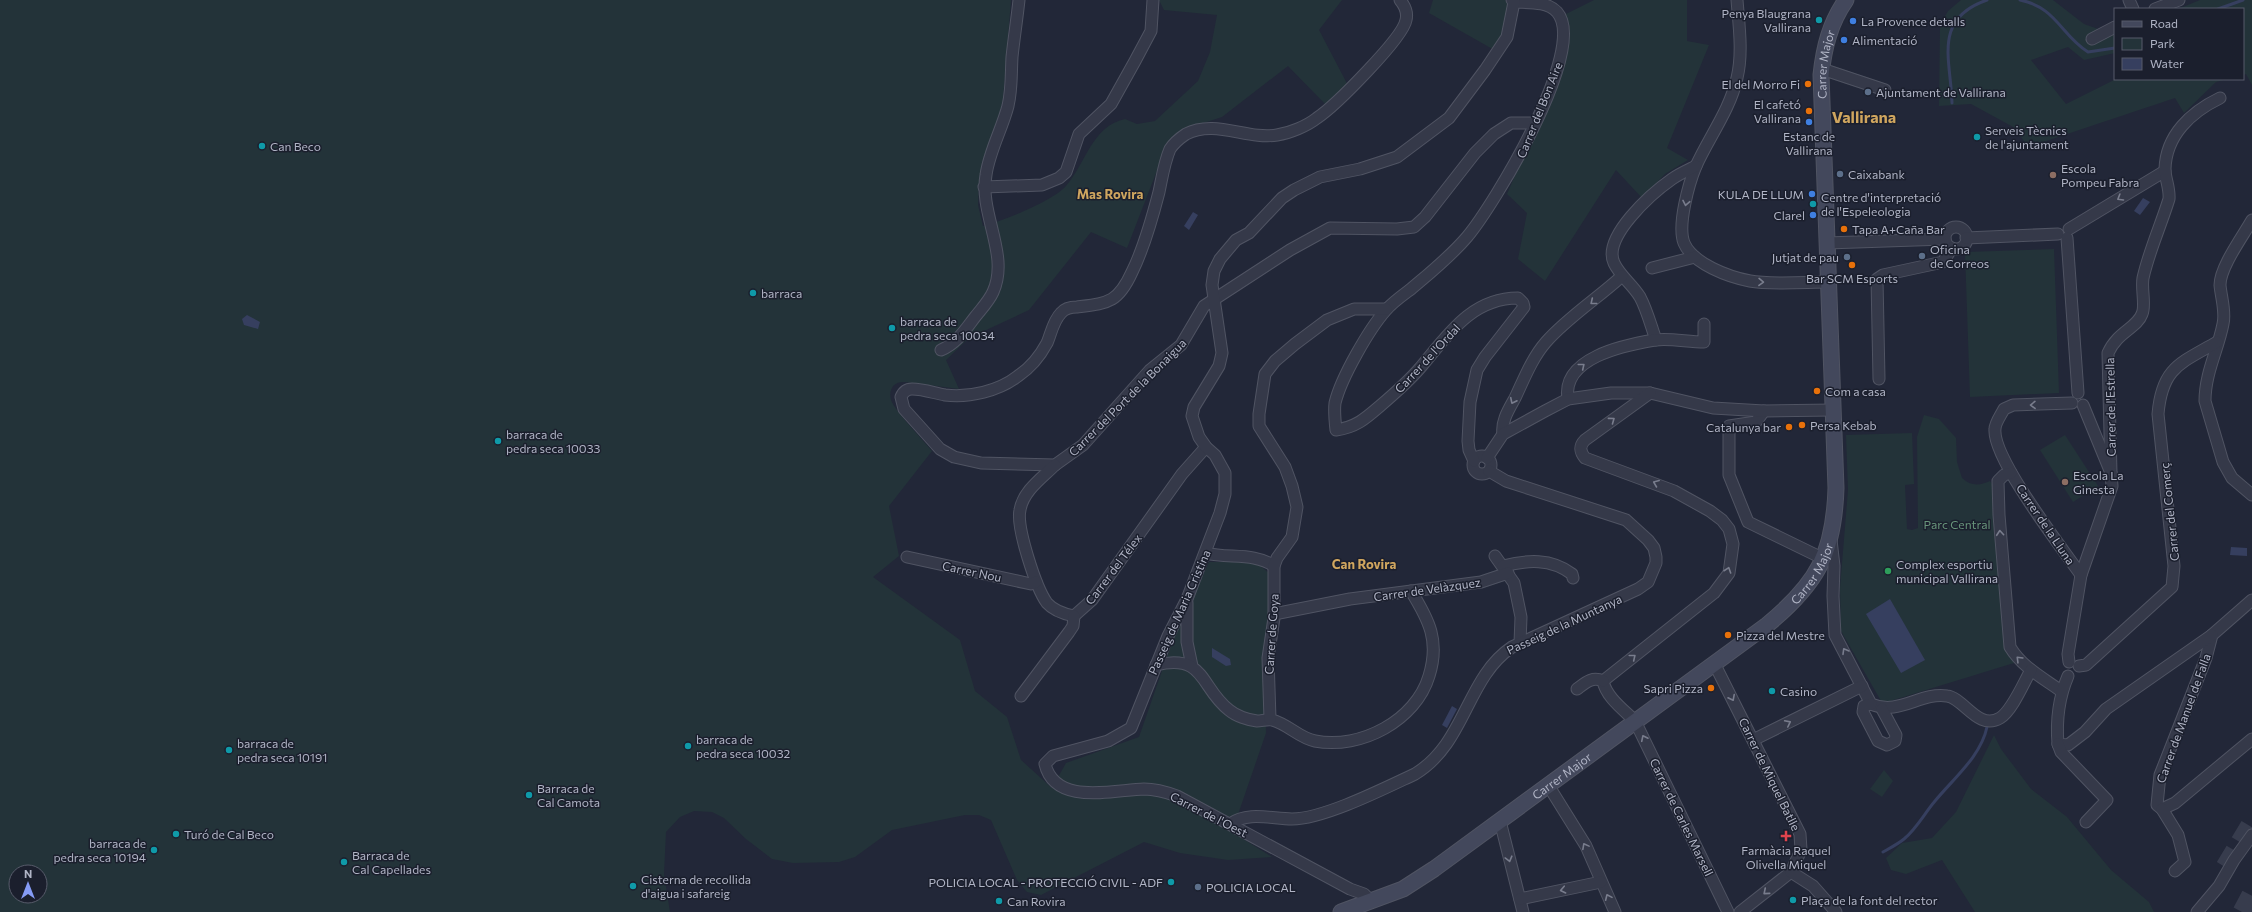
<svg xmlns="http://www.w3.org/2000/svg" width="2252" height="912" font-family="Commissioner,sans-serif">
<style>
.green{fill:#233339;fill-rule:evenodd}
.water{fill:#363f5f}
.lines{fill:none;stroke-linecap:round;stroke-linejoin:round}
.stream{stroke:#363f5f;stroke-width:3}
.highway-tunnel{stroke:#373c4d;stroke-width:19;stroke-dasharray:19 10;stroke-linecap:butt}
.street-casing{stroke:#505463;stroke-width:13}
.secondary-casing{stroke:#505463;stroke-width:17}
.street{stroke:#353949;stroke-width:11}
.secondary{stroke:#43485c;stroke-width:15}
.oneway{stroke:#797d8d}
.culture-dot{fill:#0f9aa8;stroke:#1b1f2d;stroke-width:1.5}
.shop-dot{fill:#3f7fe0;stroke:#1b1f2d;stroke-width:1.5}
.food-dot{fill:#e8710a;stroke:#1b1f2d;stroke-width:1.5}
.service-dot{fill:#5c6f8a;stroke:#1b1f2d;stroke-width:1.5}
.education-dot{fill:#8d6e63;stroke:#1b1f2d;stroke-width:1.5}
.leisure-dot{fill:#2e9e5b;stroke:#1b1f2d;stroke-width:1.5}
.health-dot{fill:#e0444e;stroke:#1b1f2d;stroke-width:1.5}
.labels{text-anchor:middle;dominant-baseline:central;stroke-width:3;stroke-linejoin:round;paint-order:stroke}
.poi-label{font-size:12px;fill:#b0b4c5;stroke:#1b1f2d;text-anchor:start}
.street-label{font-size:12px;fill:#b0b4c5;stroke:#1b1f2d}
.park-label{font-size:12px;fill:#68957b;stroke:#1b1f2d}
.neighbourhood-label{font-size:13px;font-weight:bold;fill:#d0a65f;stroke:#1b1f2d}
.district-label{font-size:16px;font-weight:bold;fill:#d0a65f;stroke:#1b1f2d}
</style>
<rect width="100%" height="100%" fill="#222738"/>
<g class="green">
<path d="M0 0H1011L1003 101 979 183 978 205 983 226C1003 221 1053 201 1066 186 1086 163 1092 126 1125 119L1137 124 1155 121 1198 81 1210 52 1217 15 1164 10 1159 0H1342L1319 30 1353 95 1329 108 1288 66 1222 117 1179 131 1165 150 1127 248 1091 232 1029 310 969 338 946 360 959 389 905 382C895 381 888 388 891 400 894 410 924 441 932 451L889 506 899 556 873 577 960 640 975 691 1007 717 1021 760 1052 788 1066 763 1139 737 1171 645 1209 562H1256L1271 575 1275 613 1265 654 1266 733 1232 832 1272 857 1228 860 1180 853 1144 842 1041 895 1027 892 1017 880 991 820 979 815H965L892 830 855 857 839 862 793 863 772 859 746 839 724 818 712 812 694 811 680 817 666 832 664 874 670 912H0ZM16 872H40V896H16Z"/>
<polygon points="1433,0 1505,0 1511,7 1496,51 1429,13"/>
<polygon points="1594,0 1687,0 1687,41 1709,45 1667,148 1688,160 1665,174 1642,198 1616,170 1545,281 1518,259 1527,213 1507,194 1536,126 1566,43 1562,16"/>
<polygon points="1961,0 2053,0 2084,24 2115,35 2115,53 2084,60 2068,47 2031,60 2066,104 2116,79 2227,79 2216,82 2184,113 2175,98 2028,147 2015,128 1971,104 1939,106 1940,25 1948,11"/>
<polygon points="2200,0 2252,0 2252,85 2246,74 2243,75 2243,9 2178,9"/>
<polygon points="2054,249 2059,393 1970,397 1965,252"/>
<path d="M1924 415 1939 419 1956 438 1957 462 1962 478C1971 486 1979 486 1990 481L1993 485 2009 650 2014 663 1887 702 1881 701 1841 631 1840 588 1848 490 1846 435 1912 433 1914 484 1905 485 1907 529 1912 530 1918 528 1917 437Z"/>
<polygon points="2065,435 2098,486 2073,502 2040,450"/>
<polygon points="1994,735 2001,749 2031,789 2067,817 2111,870 2149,902 2154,912 1975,912 1942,860 1906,874 1891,870 1886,858 1902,843 1932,838 1956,812"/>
<polygon points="1884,770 1893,781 1882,797 1870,789"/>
</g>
<g class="water">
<polygon points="2143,198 2150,202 2140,215 2134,211"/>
<polygon points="1193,212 1198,215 1189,230 1184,226"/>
<polygon points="247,315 260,322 258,329 244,325 242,319"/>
<polygon points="2231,547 2247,548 2247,556 2230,555"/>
<polygon points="1890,599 1925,660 1901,673 1866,614"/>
<polygon points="1212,648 1230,659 1231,665 1226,666 1212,657"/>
<polygon points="1452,706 1457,709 1447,728 1442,725"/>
</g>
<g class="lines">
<g class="stream">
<path d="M2020 0C2056 7 2061 35 2088 52L2115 48"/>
<polyline points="2218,9 2243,0"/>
<path d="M1952 103C1951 60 1932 19 1987 0"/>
<path d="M1883 852C1890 848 1898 844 1904 839 1917 828 1924 814 1935 801 1954 778 1981 756 1987 727"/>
</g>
<g class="highway-tunnel">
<polyline points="2225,867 2252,822"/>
<polyline points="2242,912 2252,893"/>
</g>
<g class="street-casing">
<g id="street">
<path d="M1400 0C1405 6 1408 12 1406 20 1403 38 1335 106 1317 118 1307 126 1290 133 1277 135 1247 140 1215 119 1186 134 1180 138 1174 143 1170 149 1164 163 1162 178 1159 192 1152 219 1144 248 1132 272 1118 303 1108 303 1077 307 1071 307 1065 308 1061 313 1053 321 1051 334 1047 343 1040 356 1030 368 1018 376 999 391 969 398 945 395 934 393 923 389 912 389 906 389 903 392 901 397L904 409 940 449 954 457 981 463 1055 465 1083 445 1150 370 1181 345 1204 306 1290 250 1330 228 1397 229 1414 227 1425 217 1475 153 1494 134 1511 123H1535"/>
<path d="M1737 0C1739 25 1743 54 1737 78 1730 110 1709 137 1696 166 1689 183 1677 225 1684 243 1693 264 1729 277 1750 281 1770 285 1807 282 1829 282"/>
<polyline points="2129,0 2133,9"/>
<polyline points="2155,9 2179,0"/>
<polyline points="2092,39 2115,27"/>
<polyline points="1822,69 1885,90"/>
<polyline points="984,187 1042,185 1059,178 1066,172 1079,134 1111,104 1135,61 1151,31 1153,0"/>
<path d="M2252 220C2243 236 2220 267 2220 285 2221 297 2226 312 2223 324 2218 350 2205 373 2205 401L2223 462 2232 478 2252 495"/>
<circle cx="1956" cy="238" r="11"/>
<polyline points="2069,229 2165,171"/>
<polyline points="1966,238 2058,234"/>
<polyline points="2067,238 2078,393"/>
<polyline points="1827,243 1945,239"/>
<polyline points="1652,268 1695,257"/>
<path d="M1656 340C1651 326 1647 310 1640 297 1632 284 1620 276 1614 263 1602 237 1652 193 1672 179 1679 174 1688 170 1696 166"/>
<path d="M941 350C957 343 965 330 975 317 982 308 989 301 993 292 1010 255 979 214 986 175 989 152 1002 129 1008 106 1012 89 1011 74 1012 57 1014 38 1017 19 1019 0"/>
<polyline points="1879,379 1877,279 1883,275 1943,262 1952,248"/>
<path d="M1568 399C1561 358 1624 345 1655 340 1670 338 1688 342 1704 342V324"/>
<path d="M2072 403 2013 405 2004 409C2001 415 1995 423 1995 429 1992 458 2062 548 2081 575"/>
<polyline points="1764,411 1756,422 1729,426 1729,475 1748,522 1824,559"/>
<path d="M1503 434C1501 421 1509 409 1515 398 1524 379 1532 358 1546 342 1567 318 1598 298 1622 276"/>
<circle cx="1482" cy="465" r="9"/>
<polyline points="1487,458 1503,434 1545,411 1568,399 1611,393 1650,393 1713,408 1764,411 1833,410"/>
<path d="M1474 461 1469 450 1468 441 1470 402 1477 370 1485 357 1524 307 1523 303 1518 298C1471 298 1447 336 1420 368 1408 382 1394 394 1380 406 1365 419 1356 427 1336 430 1335 421 1334 411 1335 403 1341 378 1369 329 1386 310 1393 302 1403 295 1411 289 1431 272 1450 257 1467 237 1494 205 1589 48 1557 12 1547 1 1528 3 1514 2"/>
<path d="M1055 465C1042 478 1023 491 1020 510 1016 527 1036 588 1047 603 1054 611 1064 614 1074 616L1092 600 1182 474 1206 447"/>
<path d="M2011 473 2004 475 1998 481 1999 515 2010 647C2022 667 2043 678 2061 691"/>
<path d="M2111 473 2108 353C2117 332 2137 328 2142 314 2146 306 2141 289 2143 278 2149 251 2161 225 2169 199 2170 188 2165 179 2165 169 2166 135 2191 112 2220 98"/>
<path d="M1831 540 1834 566 1833 596 1835 635 1871 704C1899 716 1920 692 1947 696 1964 698 1978 731 2000 718 2012 711 2024 682 2031 670"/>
<path d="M1206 553C1228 559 1254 552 1274 566"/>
<polyline points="1495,556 1514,583 1521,617 1520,643"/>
<polyline points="907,557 1031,584 1036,582"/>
<path d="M1503 566C1527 560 1551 558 1572 574L1573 578"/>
<polyline points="2252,600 2212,635 2206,658 2160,775 2157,805 2162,809 2175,803 2252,739"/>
<polyline points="1187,603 1187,642 1192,666"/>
<polyline points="1274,614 1350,599 1481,582 1508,573"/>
<polyline points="2069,662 2068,654 2081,575 2112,486 2111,473 2083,405"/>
<polyline points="1714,663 1800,834 1801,850 1791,872 1740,912"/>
<path d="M1156 665C1206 653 1200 688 1229 710 1236 716 1248 720 1257 721 1262 721 1267 719 1272 720 1288 724 1299 738 1315 741 1361 750 1416 720 1429 676 1440 641 1429 620 1411 591"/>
<path d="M2079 666 2086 665 2172 587 2174 566 2158 414C2162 367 2181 363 2217 342"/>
<path d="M2068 676C2059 697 2056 720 2058 744L2068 745 2085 732 2106 709 2212 635"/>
<path d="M1603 681 1714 593 1729 573 1733 544 1729 529 1722 520 1710 511 1674 491 1585 458C1580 452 1579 446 1585 440L1650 393"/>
<path d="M1603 681C1606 697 1624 710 1635 721L1728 912"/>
<path d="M1577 689C1585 683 1592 676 1603 681"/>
<polyline points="1021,696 1069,632 1073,626 1074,616"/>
<polyline points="1871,704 1864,706 1863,712 1878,741 1887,745 1895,741 1896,735 1882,709"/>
<polyline points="1270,719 1268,658 1274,618 1274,566 1277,558 1292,537 1297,507 1292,486 1285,467 1259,426 1259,414 1265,374 1275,361 1295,344 1327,320 1354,309 1386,309"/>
<polyline points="1753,740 1862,686"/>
<polyline points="2058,744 2061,752 2107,800 2086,822"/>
<polyline points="1548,785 1586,846 1615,912"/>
<polyline points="2162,809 2178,835 2185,862 2175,871"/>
<polyline points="1500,821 1523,912"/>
<path d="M1230 824C1248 811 1272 819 1292 819 1324 819 1385 788 1415 774 1466 743 1466 678 1512 647L1638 589 1648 582 1656 563V557L1654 548 1648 540 1626 520 1506 481 1489 471"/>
<polyline points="1791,872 1813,886 1836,912"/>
<polyline points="1520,899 1601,882"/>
<path d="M1371 901 1364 894 1350 889 1177 796C1166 792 1156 789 1144 789 1113 790 1055 806 1045 764L1053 756 1108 741 1131 728 1168 636 1187 599 1220 513 1225 494V473L1215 455 1206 447 1199 437 1192 416 1194 407 1219 366 1222 353 1212 285 1214 271 1220 259 1236 240 1249 233 1282 198 1294 190 1320 177 1360 169 1397 157 1449 118 1485 70 1507 37 1514 2 1512 0"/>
<polyline points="2197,912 2219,886 2234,860 2252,835"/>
</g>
</g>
<g class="secondary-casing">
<g id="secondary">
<path id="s1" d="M1341 912 1403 889 1434 869 1767 625C1818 583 1834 553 1836 488L1821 75C1824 47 1830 23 1846 0"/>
</g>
</g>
<use href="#street" class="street"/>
<use href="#secondary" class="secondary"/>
</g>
<defs><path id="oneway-chevron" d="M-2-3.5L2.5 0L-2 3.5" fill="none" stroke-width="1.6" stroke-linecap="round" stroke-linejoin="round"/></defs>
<g class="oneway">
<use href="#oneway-chevron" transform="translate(2120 198) rotate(149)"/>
<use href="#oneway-chevron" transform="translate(1686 203) rotate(101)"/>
<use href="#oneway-chevron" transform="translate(1761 282) rotate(1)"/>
<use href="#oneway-chevron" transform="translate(1593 302) rotate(141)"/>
<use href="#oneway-chevron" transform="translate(1582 366) rotate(-39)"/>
<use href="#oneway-chevron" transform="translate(1513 401) rotate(116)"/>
<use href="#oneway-chevron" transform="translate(2033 405) rotate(179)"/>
<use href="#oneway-chevron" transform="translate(1612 420) rotate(-36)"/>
<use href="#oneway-chevron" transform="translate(1656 483) rotate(-158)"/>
<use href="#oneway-chevron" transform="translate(2000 533) rotate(-95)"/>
<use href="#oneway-chevron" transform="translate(1728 570) rotate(-71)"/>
<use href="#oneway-chevron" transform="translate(1845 651) rotate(-120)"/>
<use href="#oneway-chevron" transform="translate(1633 657) rotate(-39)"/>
<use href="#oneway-chevron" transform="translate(2019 659) rotate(-135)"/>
<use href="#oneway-chevron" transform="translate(1732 698) rotate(63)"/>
<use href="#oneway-chevron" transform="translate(1788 723) rotate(-27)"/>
<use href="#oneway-chevron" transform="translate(1644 738) rotate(-116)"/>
<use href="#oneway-chevron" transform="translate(1585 846) rotate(-118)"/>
<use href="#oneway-chevron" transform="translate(1509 859) rotate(75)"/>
<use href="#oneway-chevron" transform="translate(1563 890) rotate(168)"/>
<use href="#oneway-chevron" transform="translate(1766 892) rotate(140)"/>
<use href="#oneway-chevron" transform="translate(1608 897) rotate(-114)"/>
</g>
<g class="culture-dot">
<circle cx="1819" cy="20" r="4"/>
<circle cx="1977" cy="137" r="4"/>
<circle cx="262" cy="146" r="4"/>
<circle cx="1813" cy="204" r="4"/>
<circle cx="753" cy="293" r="4"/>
<circle cx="892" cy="328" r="4"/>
<circle cx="498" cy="441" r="4"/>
<circle cx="1772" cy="691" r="4"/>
<circle cx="688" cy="746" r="4"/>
<circle cx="229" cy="750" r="4"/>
<circle cx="529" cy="795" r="4"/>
<circle cx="176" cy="834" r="4"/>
<circle cx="154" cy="850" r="4"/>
<circle cx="344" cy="862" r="4"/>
<circle cx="1171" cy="882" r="4"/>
<circle cx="633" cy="886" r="4"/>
<circle cx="1793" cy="900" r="4"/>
<circle cx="999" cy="901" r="4"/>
</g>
<g class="shop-dot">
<circle cx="1853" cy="21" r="4"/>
<circle cx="1844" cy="40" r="4"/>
<circle cx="1809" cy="122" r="4"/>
<circle cx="1812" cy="194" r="4"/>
<circle cx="1813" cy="215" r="4"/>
</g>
<g class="food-dot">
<circle cx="1808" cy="84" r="4"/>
<circle cx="1809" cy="111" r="4"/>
<circle cx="1844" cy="229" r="4"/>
<circle cx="1852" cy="265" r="4"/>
<circle cx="1817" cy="391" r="4"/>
<circle cx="1802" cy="425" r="4"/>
<circle cx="1789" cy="427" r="4"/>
<circle cx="1728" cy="635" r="4"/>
<circle cx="1711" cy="688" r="4"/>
</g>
<g class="service-dot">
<circle cx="1868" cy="92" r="4"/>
<circle cx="1840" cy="174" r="4"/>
<circle cx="1922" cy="256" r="4"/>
<circle cx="1847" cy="257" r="4"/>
<circle cx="1198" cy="887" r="4"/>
</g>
<g class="education-dot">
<circle cx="2053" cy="175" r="4"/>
<circle cx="2065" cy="482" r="4"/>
</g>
<circle class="leisure-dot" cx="1888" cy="571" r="4"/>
<path class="health-dot" d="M1784 830h4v4h4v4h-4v4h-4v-4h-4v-4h4z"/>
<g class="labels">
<g class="poi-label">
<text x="1811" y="13" text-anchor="end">Penya Blaugrana<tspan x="1811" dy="14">Vallirana</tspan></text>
<text x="1861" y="21">La Provence detalls</text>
<text x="1852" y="40">Alimentació</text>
<text x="1800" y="84" text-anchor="end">El del Morro Fi</text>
<text x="1876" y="92">Ajuntament de Vallirana</text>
<text x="1801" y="104" text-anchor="end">El cafetó<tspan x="1801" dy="14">Vallirana</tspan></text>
<text x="1985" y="130">Serveis Tècnics<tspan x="1985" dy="14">de l'ajuntament</tspan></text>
<text x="1809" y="136" text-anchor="middle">Estanc de<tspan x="1809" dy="14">Vallirana</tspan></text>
<text x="270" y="146">Can Beco</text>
<text x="2061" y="168">Escola<tspan x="2061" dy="14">Pompeu Fabra</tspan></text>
<text x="1848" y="174">Caixabank</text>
<text x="1804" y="194" text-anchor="end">KULA DE LLUM</text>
<text x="1821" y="197">Centre d'interpretació<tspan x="1821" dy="14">de l'Espeleologia</tspan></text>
<text x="1805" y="215" text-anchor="end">Clarel</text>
<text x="1852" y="229">Tapa A+Caña Bar</text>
<text x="1930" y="249">Oficina<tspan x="1930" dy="14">de Correos</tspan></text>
<text x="1839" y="257" text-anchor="end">Jutjat de pau</text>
<text x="1852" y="278" text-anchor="middle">Bar SCM Esports</text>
<text x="761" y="293">barraca</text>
<text x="900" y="321">barraca de<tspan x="900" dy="14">pedra seca 10034</tspan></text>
<text x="1825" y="391">Com a casa</text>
<text x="1810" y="425">Persa Kebab</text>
<text x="1781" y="427" text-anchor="end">Catalunya bar</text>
<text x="506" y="434">barraca de<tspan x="506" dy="14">pedra seca 10033</tspan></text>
<text x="2073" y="475">Escola La<tspan x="2073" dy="14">Ginesta</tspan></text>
<text x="1896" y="564">Complex esportiu<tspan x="1896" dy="14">municipal Vallirana</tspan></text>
<text x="1736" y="635">Pizza del Mestre</text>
<text x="1703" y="688" text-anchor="end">Sapri Pizza</text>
<text x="1780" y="691">Casino</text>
<text x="696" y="739">barraca de<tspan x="696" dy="14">pedra seca 10032</tspan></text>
<text x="237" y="743">barraca de<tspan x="237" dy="14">pedra seca 10191</tspan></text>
<text x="537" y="788">Barraca de<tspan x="537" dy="14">Cal Camota</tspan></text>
<text x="184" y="834">Turó de Cal Beco</text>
<text x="146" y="843" text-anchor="end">barraca de<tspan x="146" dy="14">pedra seca 10194</tspan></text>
<text x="1786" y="850" text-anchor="middle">Farmàcia Raquel<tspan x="1786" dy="14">Olivella Miquel</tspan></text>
<text x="352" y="855">Barraca de<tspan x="352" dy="14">Cal Capellades</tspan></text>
<text x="641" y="879">Cisterna de recollida<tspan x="641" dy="14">d'aigua i safareig</tspan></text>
<text x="1163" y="882" text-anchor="end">POLICIA LOCAL - PROTECCIÓ CIVIL - ADF</text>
<text x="1206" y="887">POLICIA LOCAL</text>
<text x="1801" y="900">Plaça de la font del rector</text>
<text x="1007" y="901">Can Rovira</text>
</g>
<g class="street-label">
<text stroke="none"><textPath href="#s1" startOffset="1100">Carrer Major</textPath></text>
<text transform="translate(1539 110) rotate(-68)">Carrer del Bon Aire</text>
<text transform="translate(1427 358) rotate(-47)">Carrer de l'Ordal</text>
<text transform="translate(1127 397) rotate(-45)">Carrer del Port de la Bonaigua</text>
<text transform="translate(2110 407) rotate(-91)">Carrer de l'Estrella</text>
<text transform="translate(2169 512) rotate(-96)">Carrer del Comerç</text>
<text transform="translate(2046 524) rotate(56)">Carrer de la Lluna</text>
<text transform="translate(1113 569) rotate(-53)">Carrer del Télex</text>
<text transform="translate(972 571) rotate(12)">Carrer Nou</text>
<text stroke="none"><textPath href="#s1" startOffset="585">Carrer Major</textPath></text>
<text transform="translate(1427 589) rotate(-8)">Carrer de Velàzquez</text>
<text transform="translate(1179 612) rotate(-66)">Passeig de Maria Cristina</text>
<text transform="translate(1564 624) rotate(-25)">Passeig de la Muntanya</text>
<text transform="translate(1271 634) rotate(-86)">Carrer de Goya</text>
<text transform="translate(2183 718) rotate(-70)">Carrer de Manuel de Falla</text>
<text transform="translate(1770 774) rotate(64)">Carrer de Miquel Batlle</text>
<text stroke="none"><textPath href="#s1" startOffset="261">Carrer Major</textPath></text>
<text transform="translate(1209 814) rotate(27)">Carrer de l'Oest</text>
<text transform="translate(1682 817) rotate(64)">Carrer de Carles Marsell</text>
</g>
<g class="park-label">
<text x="1957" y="524">Parc Central</text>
</g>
<g class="neighbourhood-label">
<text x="1110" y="194">Mas Rovira</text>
<text x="1364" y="564">Can Rovira</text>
</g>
<g class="district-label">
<text x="1864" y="116">Vallirana</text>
</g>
</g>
<rect x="2114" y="8" width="130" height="72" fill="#1b1f2d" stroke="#575b6a"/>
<rect x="2122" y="21" width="20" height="6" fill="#43485c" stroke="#575b6a"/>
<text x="2150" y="28" font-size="12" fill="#b0b4c5">Road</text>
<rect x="2122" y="38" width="20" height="12" fill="#233339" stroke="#575b6a"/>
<text x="2150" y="48" font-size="12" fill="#b0b4c5">Park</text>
<rect x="2122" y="58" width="20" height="12" fill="#363f5f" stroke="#575b6a"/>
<text x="2150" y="68" font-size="12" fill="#b0b4c5">Water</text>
<g transform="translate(28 884)"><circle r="19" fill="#1b1f2d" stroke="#575b6a"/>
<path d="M0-3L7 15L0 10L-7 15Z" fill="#859bf5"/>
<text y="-6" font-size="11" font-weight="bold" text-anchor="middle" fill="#b0b4c5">N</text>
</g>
</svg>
